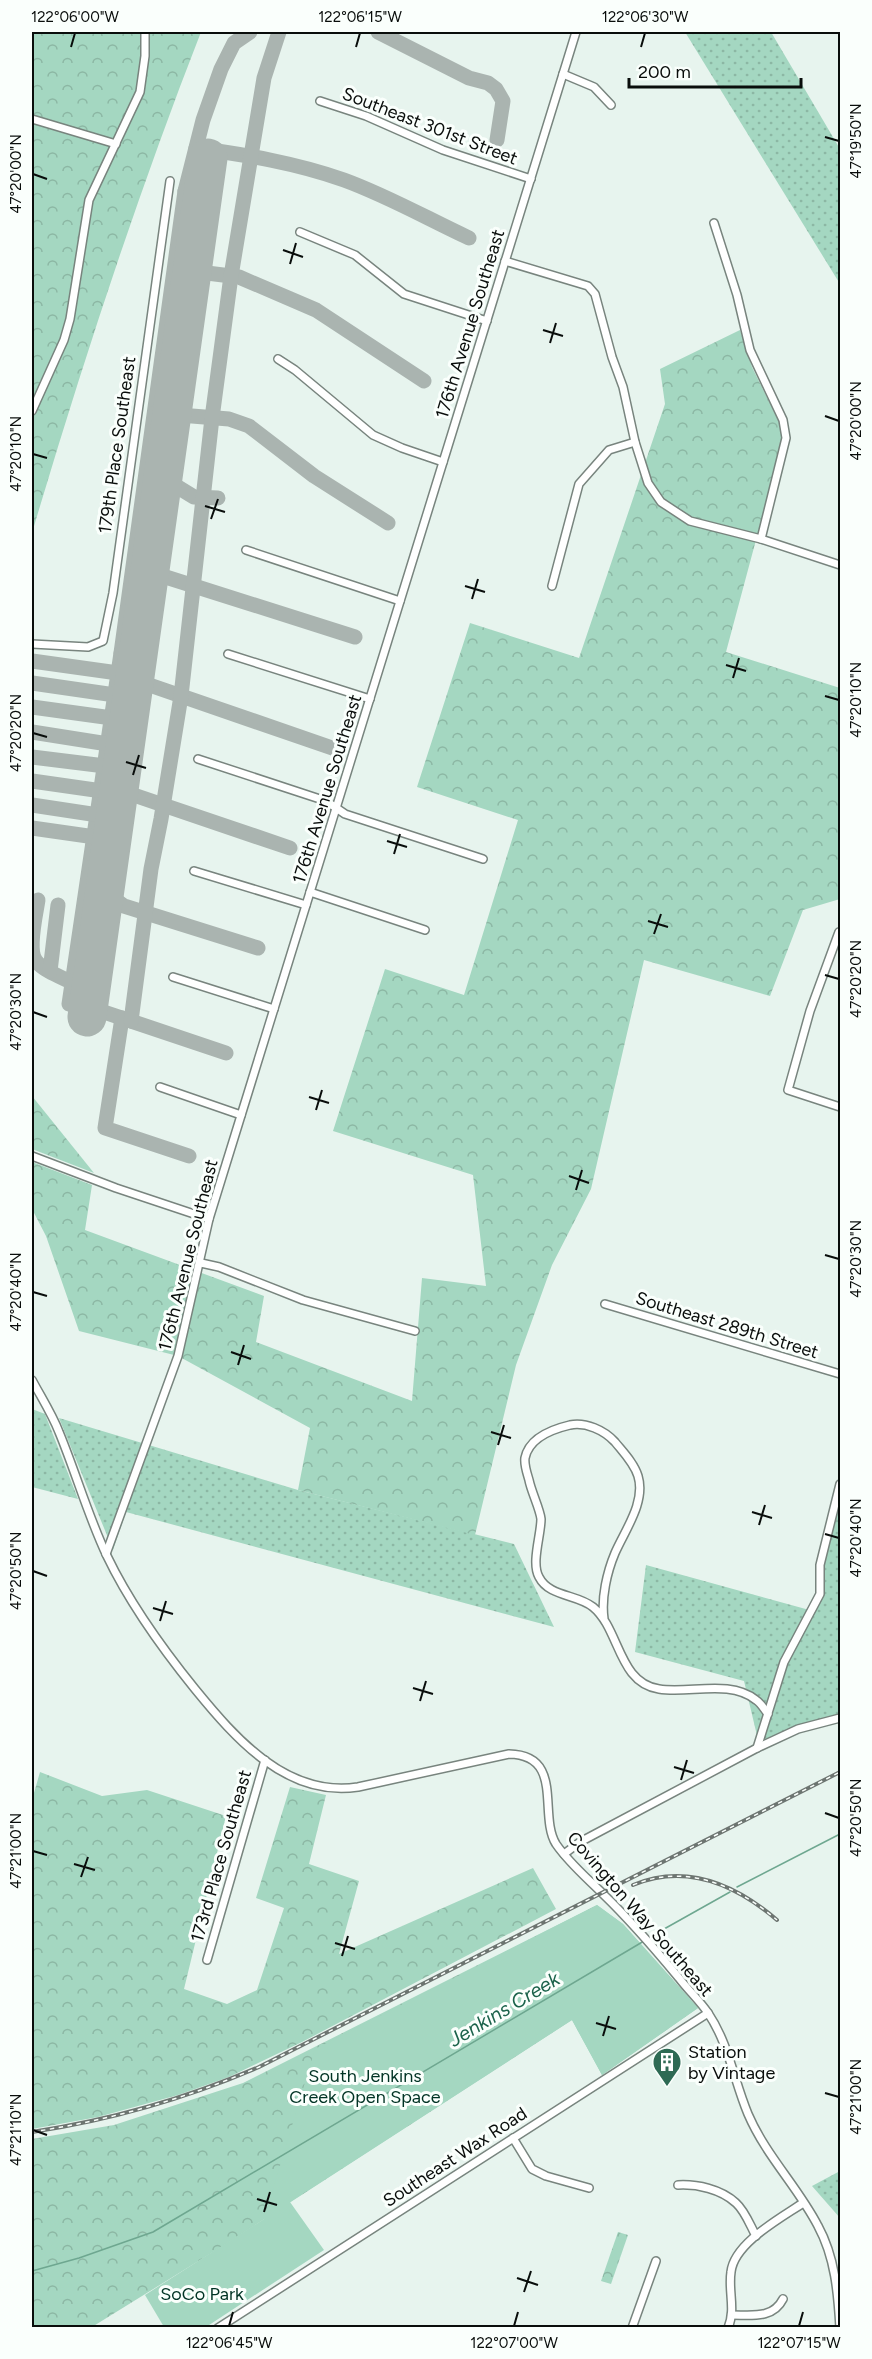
<svg xmlns="http://www.w3.org/2000/svg" width="872" height="2359" font-family="Figtree,sans-serif">
<style>
.grass{fill:url(#grass-dots)}
.forest{fill:url(#forest-crowns)}
.park{fill:#a4d7c1}
.lines{fill:none;stroke-linecap:round;stroke-linejoin:round}
.stream{stroke:#6ea790;stroke-width:1.5}
.taxiway{stroke:#aab4b0;stroke-width:15}
.runway{stroke:#aab4b0;stroke-width:39}
.minor-casing{stroke:#78847e;stroke-width:10}
.minor{stroke:#fff;stroke-width:7}
.rail-casing{stroke:#6d7571;stroke-width:4}
.rail{stroke:#fafffc;stroke-width:1.5;stroke-dasharray:4.5;stroke-linecap:butt}
.ticks{fill:none;stroke:#090d0b;stroke-width:2}
.labels{text-anchor:middle;dominant-baseline:central;stroke-width:6;stroke-linejoin:round;paint-order:stroke}
.street-label{font-size:18px;fill:#090d0b;stroke:#fafffc}
.poi-label{font-size:18px;fill:#090d0b;stroke:#fafffc;text-anchor:start}
.park-label{font-size:18px;fill:#003324;stroke:#fafffc}
.water-label{font-size:20px;font-style:italic;fill:#1b634b;stroke:#fafffc}
.neatline{fill:none;stroke:#090d0b;stroke-width:2}
.ticks-label{font-size:15px;text-anchor:middle;fill:#090d0b}
</style>
<defs>
<pattern id="grass-dots" width="8" height="8" patternUnits="userSpaceOnUse" patternTransform="scale(1.5)"><rect width="8" height="8" fill="#a4d7c1"/><path d="M2 2h.1M6 6h.1" fill="none" stroke="#8cb7a4" stroke-width="1.8" stroke-linecap="round"/></pattern>
<pattern id="forest-crowns" width="20" height="18" patternUnits="userSpaceOnUse" patternTransform="scale(1.5)"><rect width="20" height="18" fill="#a4d7c1"/><path d="M2 6a3 3 0 1 1 6 0M12 15a3 3 0 1 1 6 0" fill="none" stroke="#8cb7a4"/></pattern>
</defs>
<rect width="100%" height="100%" fill="#e7f4ee"/>
<g class="grass">
<polygon points="685,32 771,32 840,149 840,284"/>
<polygon points="32,1409 45,1414 78,1499 32,1487"/>
<polygon points="59,1418 298,1490 514,1544 554,1627 126,1512 113,1550"/>
<polygon points="840,1487 840,1719 759,1744 744,1681 635,1652 646,1565 813,1611 820,1594 829,1524"/>
<polygon points="840,2171 840,2218 812,2186"/>
</g>
<g class="forest">
<path d="M32 32H201C137 196 82 364 32 533Z"/>
<polygon points="740,330 752,367 782,428 783,439 726,652 840,688 840,899 803,910 770,996 644,960 591,1189 552,1265 516,1365 475,1535 298,1490 310,1428 178,1356 79,1331 46,1236 32,1209 32,1162 92,1185 85,1230 264,1296 256,1342 412,1401 422,1278 486,1286 473,1175 333,1131 385,969 464,995 518,820 417,787 470,623 579,658 665,404 660,369"/>
<polygon points="32,1096 94,1173 32,1149"/>
<polygon points="40,1772 102,1796 147,1790 226,1816 184,1989 227,2004 257,1990 284,1908 256,1898 290,1787 326,1795 309,1864 359,1881 339,1954 533,1868 556,1909 302,2042 229,2077 178,2095 98,2117 32,2129 32,1800"/>
<polygon points="597,1905 623,1924 698,2008 602,2075 572,2020 226,2244 92,2327 32,2327 32,2139 114,2125 243,2083"/>
<polygon points="618,2232 628,2235 611,2284 601,2281"/>
</g>
<polygon class="park" points="597,1905 623,1924 698,2008 602,2075 572,2020 290,2202 324,2250 206,2327 164,2327 145,2295 264,2219 315,2049"/>
<g class="lines">
<g class="stream">
<polyline points="737,1887 840,1834"/>
<polyline points="648,1938 730,1892"/>
<polyline points="32,2271 79,2258 153,2232 644,1941"/>
</g>
<g class="taxiway">
<polyline points="378,32 469,78 488,83 496,89 503,101 497,140"/>
<path d="M196 148C247 155 296 163 344 180 388 196 428 219 469 238"/>
<polyline points="185,191 203,120 221,69 234,43 250,32"/>
<polyline points="203,192 185,191 121,653 69,1004 89,1007 226,1053"/>
<polyline points="175,269 239,277 316,310 424,381"/>
<polyline points="155,413 229,419 249,426 314,476 388,523"/>
<polyline points="163,478 194,497 218,498"/>
<polyline points="150,572 355,637"/>
<polyline points="121,653 142,631"/>
<polyline points="32,661 118,673"/>
<polyline points="135,680 338,750"/>
<polyline points="32,683 115,695"/>
<polyline points="32,707 112,718"/>
<polyline points="32,732 108,744"/>
<polyline points="32,757 105,766"/>
<polyline points="32,781 102,791"/>
<polyline points="119,790 290,848"/>
<polyline points="32,805 98,815"/>
<polyline points="32,828 95,837"/>
<polyline points="92,854 110,857"/>
<polyline points="105,892 124,906 258,948"/>
<path d="M38 900C36 914 27 950 36 961 44 971 61 977 73 983"/>
<polyline points="50,971 58,905"/>
<polyline points="122,1018 105,1128 189,1156"/>
<polyline points="131,1021 151,869 161,819 181,696 212,418 231,276 264,78 279,32"/>
</g>
<polyline class="runway" points="87,1017 208,158"/>
<g class="minor-casing">
<g id="minor">
<polyline points="563,74 594,87 611,105"/>
<polyline points="320,101 366,116 443,150 531,179"/>
<polyline points="32,119 116,144"/>
<polyline points="714,223 737,295 750,350 783,420 786,438 761,539"/>
<polyline points="300,232 355,255 404,294 487,321"/>
<polyline points="505,261 588,286 595,294 612,357 623,387 635,442 648,483 661,502 690,521 761,539 840,565"/>
<polyline points="278,359 295,370 373,435 402,448 443,462"/>
<polyline points="32,411 64,340 70,319 89,200 140,92 145,56 145,32"/>
<polyline points="246,550 400,601"/>
<polyline points="552,586 579,484 609,450 635,442"/>
<polyline points="32,644 88,647 103,641 113,593 170,181"/>
<polyline points="228,654 370,699"/>
<polyline points="198,759 326,801 345,814 483,859"/>
<polyline points="194,871 306,905"/>
<polyline points="310,892 425,930"/>
<polyline points="839,932 810,1011 788,1090 840,1107"/>
<polyline points="173,977 274,1009"/>
<polyline points="160,1087 241,1115"/>
<polyline points="32,1156 116,1188 209,1219"/>
<polyline points="201,1263 219,1267 303,1300 415,1331"/>
<polyline points="605,1304 840,1374"/>
<path d="M32 1380C41 1397 52 1414 59 1432 76 1473 88 1516 107 1556 130 1604 161 1647 195 1689 235 1738 287 1798 358 1787L509 1754C565 1755 538 1815 556 1844 569 1863 587 1878 603 1894 630 1920 655 1949 679 1978 688 1990 700 2001 708 2013 729 2044 734 2081 748 2114 766 2156 798 2187 818 2226 835 2257 838 2293 840 2328"/>
<polyline points="106,1554 178,1356 209,1219 576,32"/>
<path d="M604 1619C601 1598 607 1572 615 1553 625 1530 646 1502 638 1476 634 1463 623 1452 615 1442 604 1430 586 1422 570 1425 553 1429 529 1438 525 1458 524 1465 527 1473 529 1480 531 1491 540 1509 541 1519 541 1535 531 1563 539 1577 549 1597 577 1594 593 1607 620 1629 618 1683 659 1689 689 1694 730 1679 756 1700 761 1703 764 1709 768 1714"/>
<polyline points="757,1748 784,1662 820,1594 820,1565 840,1484"/>
<polyline points="564,1854 580,1842 757,1748 798,1729 840,1718"/>
<polyline points="207,1960 265,1760"/>
<polyline points="513,2138 532,2169 546,2176 589,2188"/>
<path d="M678 2185C697 2184 721 2189 736 2203 745 2211 750 2225 756 2236"/>
<path d="M732 2315C752 2315 773 2319 783 2299"/>
<polyline points="218,2328 708,2013"/>
<polyline points="632,2328 656,2261"/>
<path d="M728 2328C736 2309 728 2291 731 2272 734 2243 781 2218 803 2203"/>
</g>
</g>
<use href="#minor" class="minor"/>
<g class="rail-casing">
<g id="rail">
<path d="M633 1885C686 1863 736 1885 777 1920"/>
<path d="M32 2132C111 2120 185 2099 259 2067L840 1772"/>
</g>
</g>
<use href="#rail" class="rail"/>
</g>
<path class="ticks" d="M71 47 75 33M356 47 360 33M641 47 645 33M825 137 839 141M33 174 47 179M283 250 303 257M290 264 296 243M543 330 563 336M550 343 556 323M825 416 839 421M33 454 47 458M205 506 225 512M211 519 218 499M465 586 485 592M472 599 478 579M726 665 746 671M733 678 739 658M825 696 839 700M33 733 47 737M126 762 146 768M133 775 139 755M387 841 407 847M394 854 400 834M648 921 668 927M654 934 661 914M825 975 839 979M33 1012 47 1017M309 1097 329 1103M316 1110 322 1090M569 1176 589 1183M576 1190 582 1170M825 1255 839 1259M33 1292 47 1296M231 1352 251 1359M238 1365 244 1345M491 1432 511 1438M498 1445 504 1425M752 1512 772 1518M759 1525 765 1505M825 1534 839 1538M33 1571 47 1576M153 1608 173 1614M160 1621 166 1601M413 1688 433 1694M420 1701 426 1681M674 1767 694 1773M681 1780 687 1760M825 1813 839 1818M33 1851 47 1855M74 1864 95 1870M81 1877 88 1857M335 1943 355 1949M342 1956 348 1936M596 2023 616 2029M603 2036 609 2016M825 2093 839 2097M33 2130 47 2135M257 2199 277 2205M264 2212 270 2192M517 2278 538 2285M524 2292 531 2271M229 2326 233 2312M514 2326 518 2312M799 2326 803 2312"/>
<defs>
<g id="building-pin" transform="scale(1.5)"><path d="M0 17L-7.5 6A9.5 9.5 0 1 1 7.5 6Z" fill="#2e6a54" stroke="#fafffc"/><path d="M-4-6H4V6H1V3H-1V6H-4ZM-2.5-4.3h1.7v1.8h-1.7ZM.8-4.3h1.7v1.8H.8ZM-2.5-1h1.7V.8h-1.7ZM.8-1h1.7V.8H.8Z" fill="#fff"/></g>
</defs>
<g fill-rule="evenodd">
<use href="#building-pin" x="667" y="2062"/>
</g>
<g class="labels">
<g class="street-label">
<text transform="translate(430 126) rotate(21)">Southeast 301st Street</text>
<text transform="translate(470 324) rotate(-73)">176th Avenue Southeast</text>
<text transform="translate(117 445) rotate(-82)">179th Place Southeast</text>
<text transform="translate(327 789) rotate(-73)">176th Avenue Southeast</text>
<text transform="translate(188 1255) rotate(-76)">176th Avenue Southeast</text>
<text transform="translate(727 1325) rotate(17)">Southeast 289th Street</text>
<text transform="translate(221 1856) rotate(-74)">173rd Place Southeast</text>
<text transform="translate(640 1914) rotate(49)">Covington Way Southeast</text>
<text transform="translate(455 2157) rotate(-33)">Southeast Wax Road</text>
</g>
<g class="poi-label">
<text x="688" y="2052">Station<tspan x="688" dy="21">by Vintage</tspan></text>
</g>
<g class="park-label">
<text x="365" y="2076">South Jenkins<tspan x="365" dy="21">Creek Open Space</tspan></text>
<text x="202" y="2294">SoCo Park</text>
</g>
<g class="water-label">
<text transform="translate(504 2009) rotate(-31)">Jenkins Creek</text>
</g>
</g>
<rect width="872" height="2359" fill="none" stroke="#fafffc" stroke-width="66"/>
<path d="M629 78v9h172v-9" fill="none" stroke="#090d0b" stroke-width="3"/>
<text x="638" y="78" font-size="18" fill="#090d0b" stroke="#fafffc" stroke-width="4.5" paint-order="stroke">200 m</text>
<rect x="33" y="33" width="806" height="2293" class="neatline"/>
<g class="ticks-label">
<text x="75" y="22">122°06'00"W</text>
<text x="360" y="22">122°06'15"W</text>
<text x="645" y="22">122°06'30"W</text>
<text transform="translate(856 141) rotate(-90)" y="5">47°19'50"N</text>
<text transform="translate(16 174) rotate(-90)" y="5">47°20'00"N</text>
<text transform="translate(856 421) rotate(-90)" y="5">47°20'00"N</text>
<text transform="translate(16 454) rotate(-90)" y="5">47°20'10"N</text>
<text transform="translate(856 700) rotate(-90)" y="5">47°20'10"N</text>
<text transform="translate(16 733) rotate(-90)" y="5">47°20'20"N</text>
<text transform="translate(856 979) rotate(-90)" y="5">47°20'20"N</text>
<text transform="translate(16 1012) rotate(-90)" y="5">47°20'30"N</text>
<text transform="translate(856 1259) rotate(-90)" y="5">47°20'30"N</text>
<text transform="translate(16 1292) rotate(-90)" y="5">47°20'40"N</text>
<text transform="translate(856 1538) rotate(-90)" y="5">47°20'40"N</text>
<text transform="translate(16 1571) rotate(-90)" y="5">47°20'50"N</text>
<text transform="translate(856 1818) rotate(-90)" y="5">47°20'50"N</text>
<text transform="translate(16 1851) rotate(-90)" y="5">47°21'00"N</text>
<text transform="translate(856 2097) rotate(-90)" y="5">47°21'00"N</text>
<text transform="translate(16 2130) rotate(-90)" y="5">47°21'10"N</text>
<text x="229" y="2348">122°06'45"W</text>
<text x="514" y="2348">122°07'00"W</text>
<text x="799" y="2348">122°07'15"W</text>
</g>
</svg>
